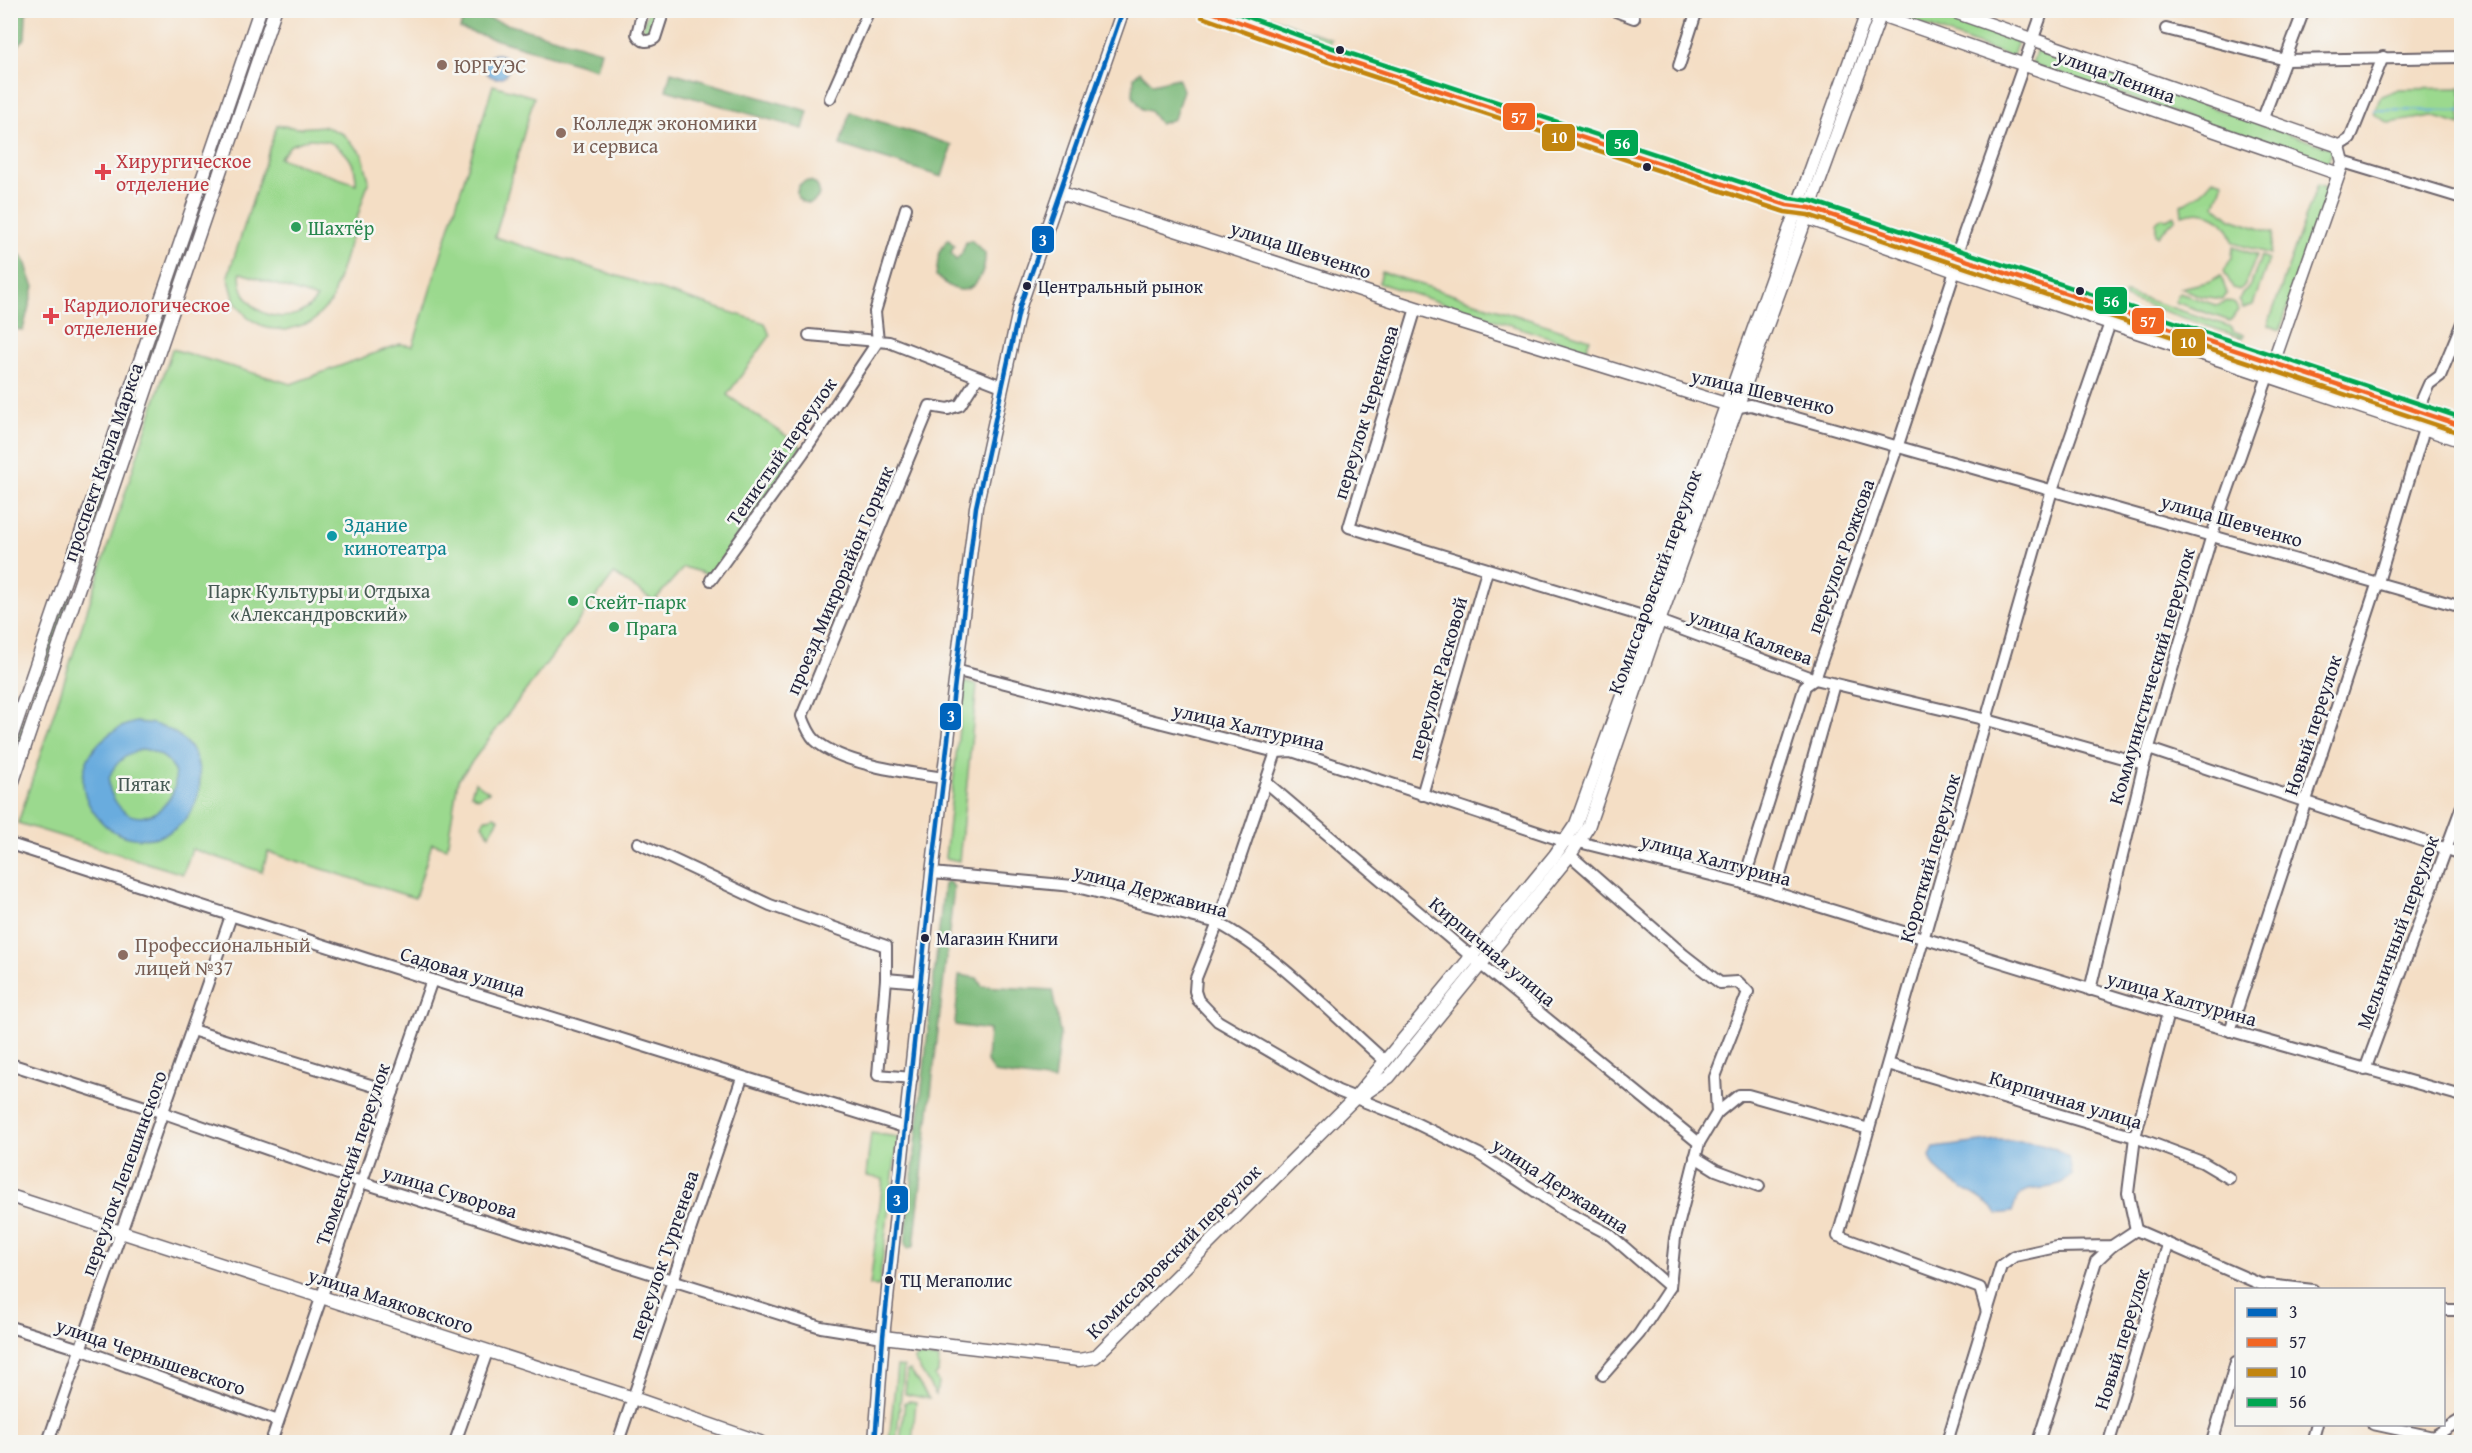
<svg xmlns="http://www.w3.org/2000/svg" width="2472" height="1453" font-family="'Gentium Book Plus',serif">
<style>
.green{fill:#9bd98e;stroke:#5e7e64;stroke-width:1.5;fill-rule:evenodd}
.forest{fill:#7cb979;stroke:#4f6e5a;stroke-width:1.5}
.water{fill:#69acde;stroke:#46678c;stroke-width:1.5;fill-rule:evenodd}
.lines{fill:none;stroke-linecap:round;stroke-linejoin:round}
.stream{stroke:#69acde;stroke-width:2}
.minor-casing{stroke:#6c646b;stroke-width:14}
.major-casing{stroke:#6c646b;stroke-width:15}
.minor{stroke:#fff;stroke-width:10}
.major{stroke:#fff;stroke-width:12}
.bus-1-casing{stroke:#f6f6f2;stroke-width:9}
.bus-2-casing{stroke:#f6f6f2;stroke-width:9}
.bus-3-casing{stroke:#f6f6f2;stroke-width:9}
.bus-4-casing{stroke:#f6f6f2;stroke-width:9}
.bus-1{stroke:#0065bd;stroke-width:4.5}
.bus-2{stroke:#f26522;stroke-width:4.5}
.bus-3{stroke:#c2850f;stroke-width:4.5}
.bus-4{stroke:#00a651;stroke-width:4.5}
.bus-dot{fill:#22223b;stroke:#f6f6f2;stroke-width:2}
.education-dot{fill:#8d6e63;stroke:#f6f6f2;stroke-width:2}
.health-dot{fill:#e0444e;stroke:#f6f6f2;stroke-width:2}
.leisure-dot{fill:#2e9e5b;stroke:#f6f6f2;stroke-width:2}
.culture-dot{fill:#0f9aa8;stroke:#f6f6f2;stroke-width:2}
.labels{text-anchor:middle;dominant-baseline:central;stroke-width:5;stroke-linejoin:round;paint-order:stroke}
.bus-label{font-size:18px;fill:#22223b;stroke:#f6f6f2;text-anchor:start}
.education-label{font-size:20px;fill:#785e54;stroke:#f6f6f2;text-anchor:start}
.street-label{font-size:20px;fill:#22223b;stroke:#f6f6f2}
.health-label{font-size:20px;fill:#be3a42;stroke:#f6f6f2;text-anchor:start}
.leisure-label{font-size:20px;fill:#27864d;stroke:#f6f6f2;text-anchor:start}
.culture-label{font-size:20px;fill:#0d838f;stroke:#f6f6f2;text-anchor:start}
.park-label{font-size:20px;fill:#465954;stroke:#f6f6f2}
.line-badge{stroke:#f6f6f2;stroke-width:2}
.badge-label{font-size:16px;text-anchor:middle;font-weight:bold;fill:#fff}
</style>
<rect width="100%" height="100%" fill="#f6f6f2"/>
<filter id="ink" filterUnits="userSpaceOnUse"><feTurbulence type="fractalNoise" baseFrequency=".0167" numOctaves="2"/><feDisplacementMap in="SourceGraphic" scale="12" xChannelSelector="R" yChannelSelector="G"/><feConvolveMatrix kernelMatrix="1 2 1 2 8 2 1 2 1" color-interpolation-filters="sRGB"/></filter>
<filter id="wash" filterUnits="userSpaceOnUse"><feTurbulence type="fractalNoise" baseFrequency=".008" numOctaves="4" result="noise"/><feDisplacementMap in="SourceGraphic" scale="24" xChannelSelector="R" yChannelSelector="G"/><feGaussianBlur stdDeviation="1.35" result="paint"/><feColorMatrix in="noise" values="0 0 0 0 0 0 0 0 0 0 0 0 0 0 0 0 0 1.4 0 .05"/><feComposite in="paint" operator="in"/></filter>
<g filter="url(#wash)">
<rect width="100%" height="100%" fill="#f4dec5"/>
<g class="green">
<polygon points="265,11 270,11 11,770 11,756"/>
<polygon points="648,11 660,11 651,36 641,33"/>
<polygon points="1230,11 1254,11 1331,39 1328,46"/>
<polygon points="1895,11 1929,11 2018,42 2012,57 1893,14"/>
<polygon points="2037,48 2333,149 2327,165 2032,64"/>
<polygon points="493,85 534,97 495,237 765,323 770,336 727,395 801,446 710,575 684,567 654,601 614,574 458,780 447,848 432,843 415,898 268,852 262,872 192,849 183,874 18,823 172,349 291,384 400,344 413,346"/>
<polygon points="2461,88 2461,125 2432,116 2389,123 2373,114 2381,96 2399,89"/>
<path d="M277 125 297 128 324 126 343 134 362 154 369 180 331 302 312 322 286 330 266 328 248 318 235 302 228 276ZM309 139C335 138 357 156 356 184L279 158 291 145ZM240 273H241L317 298C292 333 239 316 240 273Z"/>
<path d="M2213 179 2223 182 2215 205 2231 219 2273 233 2270 254 2233 243C2228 217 2205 207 2182 215L2181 205 2200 194Z"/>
<polygon points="2317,185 2329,189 2280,330 2268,325"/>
<polygon points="2174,215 2176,218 2158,236 2156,234 2156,223 2162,218 2167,219"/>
<polygon points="2233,247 2257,255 2245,285 2239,290 2233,288 2224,271 2232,257"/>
<polygon points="2261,256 2269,259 2253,305 2243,308 2239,300 2242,293 2251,285"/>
<polygon points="1382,272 1590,339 1586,349 1379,283"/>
<polygon points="2221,275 2227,294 2223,299 2200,296 2181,288 2211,281"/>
<polygon points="2126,293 2232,327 2233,331 2244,335 2243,338 2125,298 2124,294"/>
<polygon points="2179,293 2216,305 2228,301 2235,304 2238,310 2230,321 2175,302"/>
<polygon points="964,682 977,685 959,861 945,858"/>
<polygon points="475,782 489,792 478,798 471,794"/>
<polygon points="494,816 499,819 489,835 482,824 485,819"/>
<polygon points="871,1133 898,1137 879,1286 870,1285 883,1179 866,1176"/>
<polygon points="919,1356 939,1359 938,1373 935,1376 938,1382 936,1395 914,1360"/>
<polygon points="897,1366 904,1367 896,1442 889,1442"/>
<polygon points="910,1370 929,1399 905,1394 907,1371"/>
<polygon points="909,1401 916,1402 912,1442 900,1442 905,1402"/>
</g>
<g class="forest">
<polygon points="11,10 29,11 26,13 25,38 11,54"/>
<polygon points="465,12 601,51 596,69 460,29"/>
<polygon points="1140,71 1153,84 1178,78 1183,90 1174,119 1160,124 1150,111 1142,109 1133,96 1134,77"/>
<polygon points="671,72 808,111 803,129 666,90"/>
<polygon points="850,112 952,145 942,177 840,145"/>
<circle cx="808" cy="192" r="11"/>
<path d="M948 239 954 246 951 253 956 260 962 253 966 242 971 240 985 253C986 268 977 295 956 289 949 288 942 280 936 276L939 252Z"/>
<path d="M10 250C30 255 25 271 34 286L23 330 11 329Z"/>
<polygon points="948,881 954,887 914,1246 908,1249 905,1244 944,884"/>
<polygon points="959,975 977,978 982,986 1052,990 1060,1033 1054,1081 994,1073 987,1062 989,1030 955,1025"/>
</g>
<g class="water">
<circle cx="497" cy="66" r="12"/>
<path d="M136 722C231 726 211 848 134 838 121 836 108 830 99 819 64 780 91 733 136 722ZM143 749C217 765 145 854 114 799 99 774 121 755 143 749Z"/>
<path d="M1997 1140C2023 1141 2047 1140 2069 1157L2072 1174C2069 1177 2065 1182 2061 1184 2041 1194 2022 1178 2012 1212L1997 1214C1979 1189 1936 1183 1930 1156L1934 1148Z"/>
</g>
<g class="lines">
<polyline class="stream" points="2374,110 2462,111"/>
</g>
</g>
<g filter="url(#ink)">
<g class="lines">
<g class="minor-casing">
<g id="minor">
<path d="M643 10 637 34C642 42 647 43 655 38L664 10"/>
<polyline points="1613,10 1634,18"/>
<polyline points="2166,29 2286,60 2462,57"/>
<polyline points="1679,66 1697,10"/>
<polyline points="830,98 869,10"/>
<polyline points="2263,118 2304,10"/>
<polyline points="2339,146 2350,139 2383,57"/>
<polyline points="2343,162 2462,198"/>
<polyline points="1956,256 2043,10"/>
<polyline points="1416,308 1349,527 1659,621 1815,679 1987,720 2144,764"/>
<polyline points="809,335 889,342 1002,386"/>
<polyline points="1739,407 1751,405 2462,607"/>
<polyline points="2417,411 2429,384 2440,376 2462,323"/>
<polyline points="711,580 803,453 878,341 875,312 906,208"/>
<polyline points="958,671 1276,752 1292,751 1564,841 1579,842 1743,883 2168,1013 2462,1096"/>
<polyline points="2149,749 2462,854"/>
<polyline points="1276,752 1218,923 1196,978 1195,991 1198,1000 1218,1021 1338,1091 1401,1116 1479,1154 1568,1213 1609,1234 1670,1287"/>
<path d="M944 778C909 773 842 765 815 740 809 734 805 724 802 716L930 406 948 409 960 405 978 377"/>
<polyline points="1267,783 1480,964 1699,1143"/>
<polyline points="1422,795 1487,571"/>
<polyline points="638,843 770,905 886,946 886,979 878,1075 912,1078"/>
<polyline points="10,844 432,980 907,1128"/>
<polyline points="1570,855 1684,955 1720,983 1738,982 1748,992 1715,1077 1717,1113 1699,1143 1675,1238 1670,1287 1639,1334 1603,1375"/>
<path d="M932 873 1073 886 1218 923C1277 955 1334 1016 1385 1061"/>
<polyline points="1743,883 1805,686 1815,679 1898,445 1955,271"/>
<polyline points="1775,893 1834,684"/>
<polyline points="886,979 921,982"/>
<polyline points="2090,990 2144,764 2212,535 2268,376"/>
<polyline points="192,1030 393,1092"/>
<polyline points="2230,1031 2378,582 2424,429"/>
<polyline points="10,1064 164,1113 361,1182 821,1327 883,1337"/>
<polyline points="1888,1064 2135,1137 2202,1162 2229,1178"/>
<polyline points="2365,1070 2462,806"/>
<polyline points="1717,1113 1739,1095 1748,1095 1869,1129"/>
<polyline points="1695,1157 1716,1170 1759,1186"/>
<polyline points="2136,1230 2128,1193 2135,1137 2168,1013"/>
<polyline points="2136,1230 2260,1284 2313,1290"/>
<polyline points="2444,1310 2462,1310"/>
<polyline points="1987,1312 1980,1288 1838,1236 2052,490 2110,323"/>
<polyline points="10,1327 80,1349 278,1421"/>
<polyline points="2373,1424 2433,1437"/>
<polyline points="48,1442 231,916"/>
<polyline points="271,1442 432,980"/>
<polyline points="455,1442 487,1352"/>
<polyline points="618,1442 742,1078"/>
<polyline points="1947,1442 2001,1266 2015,1256 2056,1247 2112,1246 2136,1230"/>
<polyline points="2038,1442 2096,1261 2112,1246"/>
<polyline points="2109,1442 2168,1245"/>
<polyline points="2212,1442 2236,1362"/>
<polyline points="2312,1442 2317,1424"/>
<polyline points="2431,1442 2433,1437 2462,1419"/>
</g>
</g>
<g class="major-casing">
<g id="major">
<polyline points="1205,10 1328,54 1787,205 1810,208 2462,426"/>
<polyline points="1949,10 2339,146 2343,162 2271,369"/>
<polyline points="1875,13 2339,174"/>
<polyline points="1061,193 1416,308 1732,406"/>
<polyline points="1799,215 1955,271 2462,441"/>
<polyline points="10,741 260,10"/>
<polyline points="10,790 275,10"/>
<polyline points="1361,1096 1389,1077 1570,855 1588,827 1662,613 1882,10"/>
<polyline points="10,1196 633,1398 760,1442"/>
<polyline points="883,1337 1079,1360 1095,1357 1354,1099 1555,855 1576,824 1868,10"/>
<polyline points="875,1442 883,1337 932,873 976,507 1020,306 1123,10"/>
</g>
</g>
<use href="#minor" class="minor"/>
<use href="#major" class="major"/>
<g class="bus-1-casing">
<polyline id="bus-1" points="875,1442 883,1337 932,873 976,507 1020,306 1123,10"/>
</g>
<g class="bus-2-casing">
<polyline id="bus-2" points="1206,10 1328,54 1787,205 1810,208 2462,426"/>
</g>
<g class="bus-3-casing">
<polyline id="bus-3" points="1202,17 1326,61 1785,212 1808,215 2460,433"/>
</g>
<g class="bus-4-casing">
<polyline id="bus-4" points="1229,10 1330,47 1789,198 1812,201 2462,418"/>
</g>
<use href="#bus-1" class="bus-1"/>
<use href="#bus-2" class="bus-2"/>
<use href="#bus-3" class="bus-3"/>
<use href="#bus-4" class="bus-4"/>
</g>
</g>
<g class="bus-dot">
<circle cx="1340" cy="50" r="5"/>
<circle cx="1647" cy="167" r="5"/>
<circle cx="1027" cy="286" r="5"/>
<circle cx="2080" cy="291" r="5"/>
<circle cx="925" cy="938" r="5"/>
<circle cx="889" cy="1280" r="5"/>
</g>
<g class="education-dot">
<circle cx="442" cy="65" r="6"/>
<circle cx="561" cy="133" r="6"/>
<circle cx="123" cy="955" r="6"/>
</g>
<g class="health-dot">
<path d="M100 163h6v6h6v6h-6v6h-6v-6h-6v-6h6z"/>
<path d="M48 307h6v6h6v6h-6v6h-6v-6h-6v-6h6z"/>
</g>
<g class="leisure-dot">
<circle cx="296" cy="227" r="6"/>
<circle cx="573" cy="601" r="6"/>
<circle cx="614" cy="627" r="6"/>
</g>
<circle class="culture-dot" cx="332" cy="536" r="6"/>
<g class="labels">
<g class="bus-label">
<text x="1038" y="286">Центральный рынок</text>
<text x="936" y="938">Магазин Книги</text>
<text x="900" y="1280">ТЦ Мегаполис</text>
</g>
<g class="education-label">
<text x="454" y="65">ЮРГУЭС</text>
<text x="573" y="122">Колледж экономики<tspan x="573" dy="23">и сервиса</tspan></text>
<text x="135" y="944">Профессиональный<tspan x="135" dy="23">лицей №37</tspan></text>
</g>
<g class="street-label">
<text transform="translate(2116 75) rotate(20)">улица Ленина</text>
<text transform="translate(1301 249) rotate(18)">улица Шевченко</text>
<text transform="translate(1763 391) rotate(13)">улица Шевченко</text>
<text transform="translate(1365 412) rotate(-73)">переулок Черенкова</text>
<text transform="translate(781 451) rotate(-55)">Тенистый переулок</text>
<text transform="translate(102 462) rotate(-71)">проспект Карла Маркса</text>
<text transform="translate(2232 520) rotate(16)">улица Шевченко</text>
<text transform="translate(1840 556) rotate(-70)">переулок Рожкова</text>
<text transform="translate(839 580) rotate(-67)">проезд Микрорайон Горняк</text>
<text transform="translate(1654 582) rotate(-70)">Комиссаровский переулок</text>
<text transform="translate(1751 636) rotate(20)">улица Каляева</text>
<text transform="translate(2151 676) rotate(-74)">Коммунистический переулок</text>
<text transform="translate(1437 678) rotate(-74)">переулок Расковой</text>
<text transform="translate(2312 725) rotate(-72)">Новый переулок</text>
<text transform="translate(1249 726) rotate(13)">улица Халтурина</text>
<text transform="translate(1929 858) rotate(-74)">Короткий переулок</text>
<text transform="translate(1716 859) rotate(15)">улица Халтурина</text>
<text transform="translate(1151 890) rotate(15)">улица Державина</text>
<text transform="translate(2397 932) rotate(-70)">Мельничный переулок</text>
<text transform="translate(1493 951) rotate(40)">Кирпичная улица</text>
<text transform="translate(463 971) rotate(17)">Садовая улица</text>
<text transform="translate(2182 998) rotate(16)">улица Халтурина</text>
<text transform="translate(2066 1099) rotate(17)">Кирпичная улица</text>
<text transform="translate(352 1154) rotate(-71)">Тюменский переулок</text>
<text transform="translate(123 1173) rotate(-70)">переулок Лепешинского</text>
<text transform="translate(1561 1185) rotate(33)">улица Державина</text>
<text transform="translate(450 1191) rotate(17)">улица Суворова</text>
<text transform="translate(1173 1251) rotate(-45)">Комиссаровский переулок</text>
<text transform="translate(663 1255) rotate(-71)">переулок Тургенева</text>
<text transform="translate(391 1300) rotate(18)">улица Маяковского</text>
<text transform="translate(2121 1339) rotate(-73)">Новый переулок</text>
<text transform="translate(151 1356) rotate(19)">улица Чернышевского</text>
</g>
<g class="health-label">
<text x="116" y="160">Хирургическое<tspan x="116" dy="23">отделение</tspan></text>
<text x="64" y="304">Кардиологическое<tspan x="64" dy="23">отделение</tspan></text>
</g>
<g class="leisure-label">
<text x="308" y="227">Шахтёр</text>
<text x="585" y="601">Скейт-парк</text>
<text x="626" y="627">Прага</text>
</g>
<g class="culture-label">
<text x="344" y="524">Здание<tspan x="344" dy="23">кинотеатра</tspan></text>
</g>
<g class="park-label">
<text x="319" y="590">Парк Культуры и Отдыха<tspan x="319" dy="23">«Александровский»</tspan></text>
<text x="144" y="783">Пятак</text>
</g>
</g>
<g class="line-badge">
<rect x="1502" y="102" width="34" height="29" rx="6" fill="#f26522"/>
<rect x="1541" y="123" width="35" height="29" rx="6" fill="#c2850f"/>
<rect x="1605" y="129" width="34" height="28" rx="6" fill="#00a651"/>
<rect x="1031" y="225" width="24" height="29" rx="6" fill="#0065bd"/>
<rect x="2094" y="286" width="34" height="29" rx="6" fill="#00a651"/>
<rect x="2131" y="307" width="34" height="28" rx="6" fill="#f26522"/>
<rect x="2171" y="328" width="35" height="29" rx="6" fill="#c2850f"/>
<rect x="939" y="702" width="23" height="29" rx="6" fill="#0065bd"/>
<rect x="886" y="1185" width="23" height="29" rx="6" fill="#0065bd"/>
</g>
<g class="badge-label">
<text x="1519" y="123">57</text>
<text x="1559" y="143">10</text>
<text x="1622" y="149">56</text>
<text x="1043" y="246">3</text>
<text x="2111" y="307">56</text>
<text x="2148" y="327">57</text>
<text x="2188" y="348">10</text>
<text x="951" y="722">3</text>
<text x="897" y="1206">3</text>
</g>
<rect width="2472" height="1453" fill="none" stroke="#f6f6f2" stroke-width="36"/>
<rect x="2235" y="1288" width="210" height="138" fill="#f6f6f2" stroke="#a1a1a9" stroke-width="1.5"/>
<rect x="2247" y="1308" width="30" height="9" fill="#0065bd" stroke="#a1a1a9" stroke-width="1.5"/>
<text x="2289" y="1318" font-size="18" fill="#22223b">3</text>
<rect x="2247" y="1338" width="30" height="9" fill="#f26522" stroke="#a1a1a9" stroke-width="1.5"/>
<text x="2289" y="1348" font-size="18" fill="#22223b">57</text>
<rect x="2247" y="1368" width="30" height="9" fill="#c2850f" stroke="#a1a1a9" stroke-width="1.5"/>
<text x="2289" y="1378" font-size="18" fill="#22223b">10</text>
<rect x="2247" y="1398" width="30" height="9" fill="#00a651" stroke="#a1a1a9" stroke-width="1.5"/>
<text x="2289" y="1408" font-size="18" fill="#22223b">56</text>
</svg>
